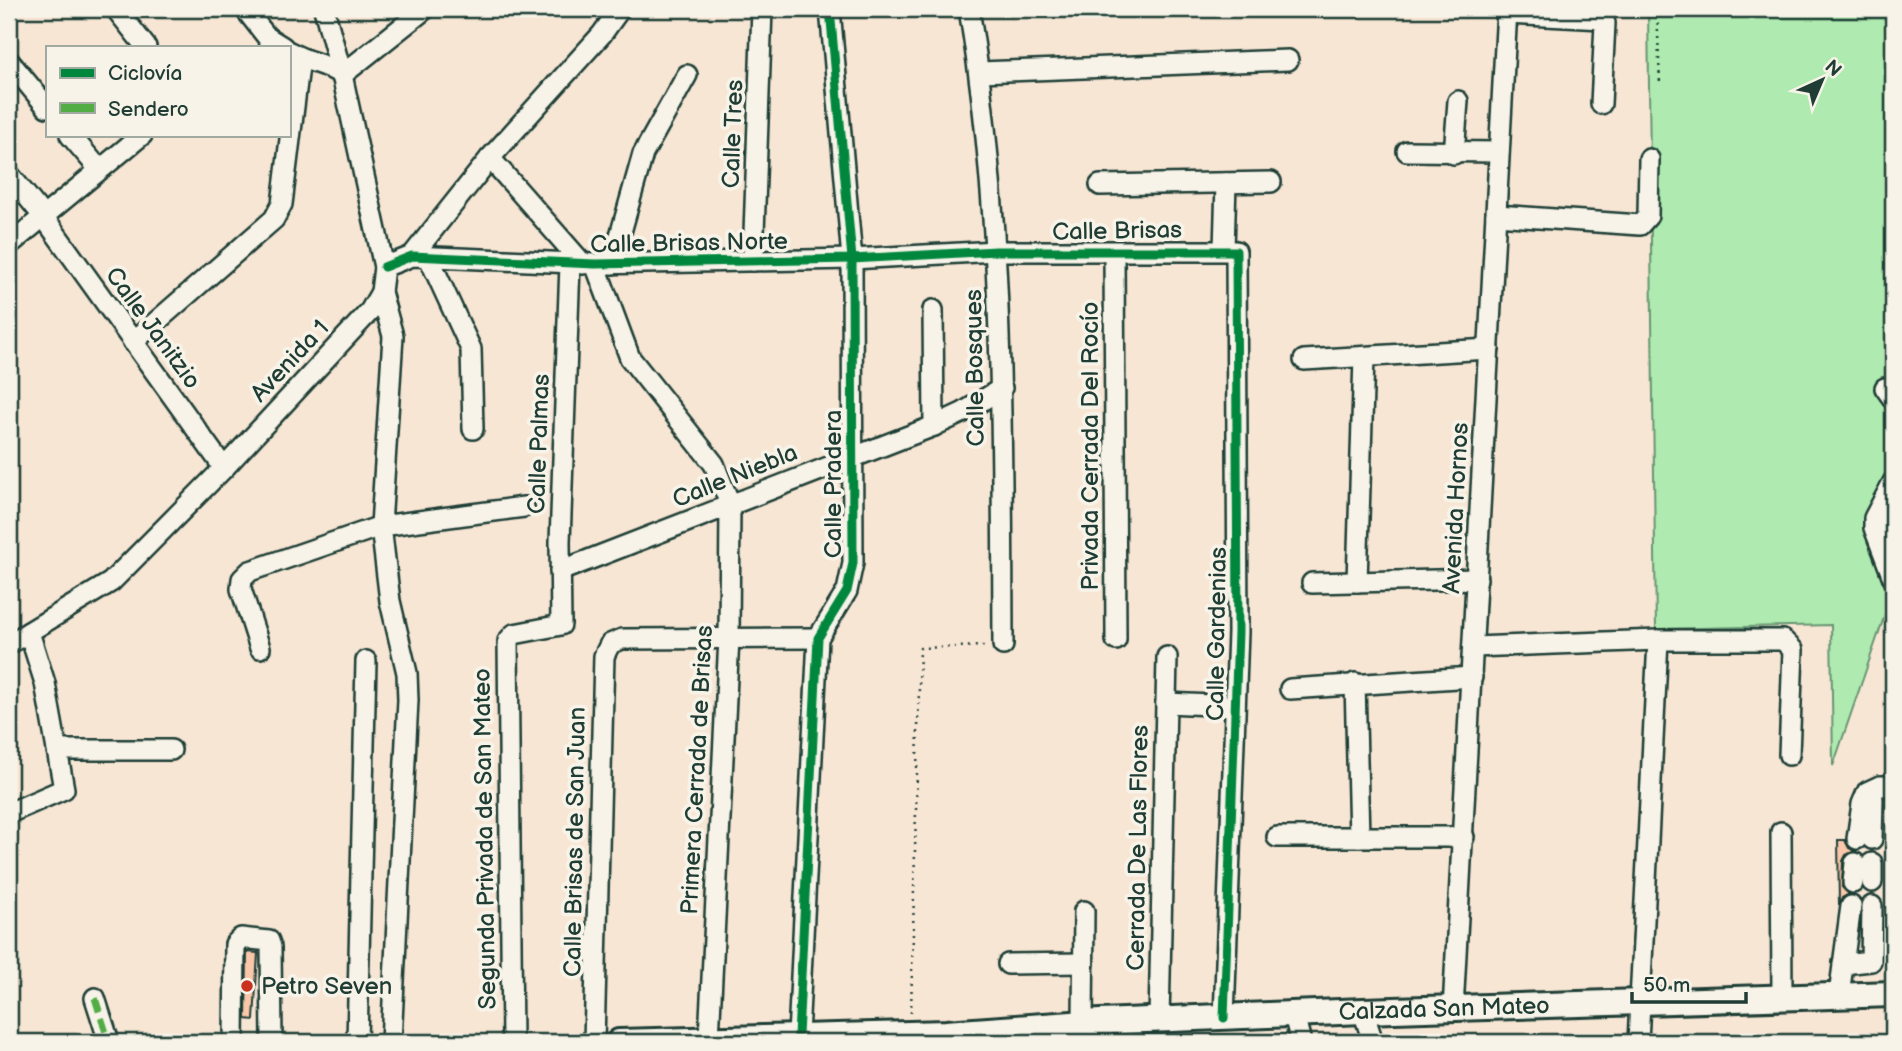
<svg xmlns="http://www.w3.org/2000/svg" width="1902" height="1051" font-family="'Balsamiq Sans',sans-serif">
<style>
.green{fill:#afebb0;stroke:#679472;stroke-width:2}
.building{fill:#fac7aa;stroke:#1f3d34;stroke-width:2}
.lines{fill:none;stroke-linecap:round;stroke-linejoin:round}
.minor-casing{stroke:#1f3d34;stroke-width:24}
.major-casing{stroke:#1f3d34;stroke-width:30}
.path{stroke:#1f3d34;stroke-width:2.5;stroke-dasharray:2 5;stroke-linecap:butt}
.minor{stroke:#f7f3e8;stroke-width:19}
.major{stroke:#f7f3e8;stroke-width:24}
.quiet{stroke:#52ad45;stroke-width:7;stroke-dasharray:14 7;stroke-linecap:butt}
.cycleway-casing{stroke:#f7f3e8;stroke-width:13}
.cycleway{stroke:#00873e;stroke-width:9}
.poi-dot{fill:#c8321e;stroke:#f7f3e8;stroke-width:2.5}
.labels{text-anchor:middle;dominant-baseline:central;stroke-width:7;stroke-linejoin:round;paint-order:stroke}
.street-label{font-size:24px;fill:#1f3d34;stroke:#f7f3e8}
.poi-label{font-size:24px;fill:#1f3d34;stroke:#f7f3e8;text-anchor:start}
</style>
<rect width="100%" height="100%" fill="#f8e6d5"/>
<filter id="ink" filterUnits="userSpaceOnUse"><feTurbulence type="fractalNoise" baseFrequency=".0143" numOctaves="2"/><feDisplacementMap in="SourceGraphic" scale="14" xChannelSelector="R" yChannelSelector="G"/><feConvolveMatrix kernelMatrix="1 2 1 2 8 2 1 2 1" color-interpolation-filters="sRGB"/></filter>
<g filter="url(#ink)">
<polygon class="green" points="1648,9 1893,9 1893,591 1833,766 1831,625 1656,629"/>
<g class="building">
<polygon points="1838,840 1845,840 1849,848 1855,851 1846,855 1843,861 1842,887 1849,894 1842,898 1839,906"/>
<polygon points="247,952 258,953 254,1020 246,1019"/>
</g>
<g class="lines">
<g class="minor-casing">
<g id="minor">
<polyline points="116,9 146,47"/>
<polyline points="245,9 267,37 283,47"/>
<path d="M969 9C1004 219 1002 432 1003 645"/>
<polyline points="1507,14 1603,19 1605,23 1601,104"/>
<path d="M290 52C307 63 324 62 342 75L425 9"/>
<polyline points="9,61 47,107"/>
<polyline points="980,72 1288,60"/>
<polyline points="70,135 99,169"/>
<polyline points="1407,151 1499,152"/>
<polyline points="1454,154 1458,101"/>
<polyline points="490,158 583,264"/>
<polyline points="9,174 43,216 224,468"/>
<polyline points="1100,185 1271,182"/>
<polyline points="1496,215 1640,225 1648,216 1649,159"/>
<polyline points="9,245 142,135"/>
<polyline points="1224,249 1226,183"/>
<polyline points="1114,252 1116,640"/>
<polyline points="412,256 490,158 602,34 620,9"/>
<polyline points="429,258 471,349 473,429"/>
<polyline points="753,261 762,9"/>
<polyline points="595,264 630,358 714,464 730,504 729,638 709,1038"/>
<polyline points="612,264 643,154 687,75"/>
<polyline points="384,267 412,256 595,264 852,259 996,251 1236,251 1238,632 1224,1018"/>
<polyline points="381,292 393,336 381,526 390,601 407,673 408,700 391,1042"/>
<polyline points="933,310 934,426"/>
<polyline points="133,342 274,219 282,204 300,58"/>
<polyline points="1304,360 1489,349"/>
<polyline points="1885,388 1893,399"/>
<polyline points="1893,482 1874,518 1874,528 1893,578"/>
<polyline points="560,571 934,426 964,412 1002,388"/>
<polyline points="1357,582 1364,357"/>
<polyline points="1312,583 1477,579"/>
<polyline points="9,644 111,582 224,468 370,311 381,292 384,267 342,75 324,9"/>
<polyline points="1473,647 1658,640 1783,640 1793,650 1789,755"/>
<polyline points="260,648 241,589 242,579 250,571 381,526 524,507"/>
<polyline points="1355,683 1359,837"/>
<polyline points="1290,689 1472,677"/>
<polyline points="1166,703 1235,706"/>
<polyline points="57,750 171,750"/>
<polyline points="9,813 64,789 45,683 29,632"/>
<polyline points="1781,832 1782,997"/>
<polyline points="1277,837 1464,837"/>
<polyline points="1857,839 1862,804 1867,792 1880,786 1893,786"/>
<polyline points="1872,839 1873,799"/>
<polyline points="1872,882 1872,863"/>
<polyline points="1853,883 1855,863"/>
<polyline points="1008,964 1084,963"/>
<polyline points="1843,964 1871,961 1872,906"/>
<polyline points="1839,995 1851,906"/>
<polyline points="95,998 109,1042"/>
<polyline points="1453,1010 1507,9"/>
<polyline points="1363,1011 1373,1042"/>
<polyline points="1294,1015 1301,1042"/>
<polyline points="1159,1021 1167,657"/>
<polyline points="1100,1022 1104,1042"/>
<polyline points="1083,1023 1084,911"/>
<polyline points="798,1036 818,638 847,591 853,563 852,259 830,9"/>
<polyline points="234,1042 235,944 241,938 269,941 271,947 272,1042"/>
<polyline points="357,1042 366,661"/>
<polyline points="512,1042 508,641 514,634 561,625 560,542 570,264"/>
<polyline points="594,1042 604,656 610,644 622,639 818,638"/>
<polyline points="1638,1042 1658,640"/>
</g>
</g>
<g class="major-casing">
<g id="major">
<path id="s1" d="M619 1042 946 1033 1100 1022 1363 1011 1893 994"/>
</g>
</g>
<g class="path">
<polyline points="1657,9 1660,84"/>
<polyline points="911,1013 920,648 986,646"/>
</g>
<use href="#minor" class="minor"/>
<use href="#major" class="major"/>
<polyline class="quiet" points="95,998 109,1042"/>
<g class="cycleway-casing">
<g id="cycleway">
<polyline points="384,267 412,256 595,264 852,259 996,251 1236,251 1238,632 1224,1018"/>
<polyline points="798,1036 818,638 847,591 853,563 852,259 830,9"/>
</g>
</g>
<use href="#cycleway" class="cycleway"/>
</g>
</g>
<circle class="poi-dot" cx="247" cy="986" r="7"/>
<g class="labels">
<g class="street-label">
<text transform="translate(733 134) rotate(-88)">Calle Tres</text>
<text transform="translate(1117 231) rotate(-1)">Calle Brisas</text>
<text transform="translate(689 243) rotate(-1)">Calle Brisas Norte</text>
<text transform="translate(153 328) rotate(54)">Calle Janitzio</text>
<text transform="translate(290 361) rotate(-47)">Avenida 1</text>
<text transform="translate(975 368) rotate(-91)">Calle Bosques</text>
<text transform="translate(539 444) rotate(-88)">Calle Palmas</text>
<text transform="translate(1090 446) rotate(-90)">Privada Cerrada Del Rocío</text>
<text transform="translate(735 476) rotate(-22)">Calle Niebla</text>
<text transform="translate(833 484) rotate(-90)">Calle Pradera</text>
<text transform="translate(1456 508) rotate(-87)">Avenida Hornos</text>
<text transform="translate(1217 634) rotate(-89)">Calle Gardenias</text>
<text transform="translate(697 770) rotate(-87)">Primera Cerrada de Brisas</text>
<text transform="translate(485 839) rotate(-91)">Segunda Privada de San Mateo</text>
<text transform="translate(575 842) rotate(-89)">Calle Brisas de San Juan</text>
<text transform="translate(1138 848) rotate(-89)">Cerrada De Las Flores</text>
<text stroke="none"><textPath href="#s1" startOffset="826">Calzada San Mateo</textPath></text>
</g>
<g class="poi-label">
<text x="261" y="986">Petro Seven</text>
</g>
</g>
<rect width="1902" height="1051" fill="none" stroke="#f7f3e8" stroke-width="35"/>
<rect x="18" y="18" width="1867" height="1016" fill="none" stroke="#1f3d34" stroke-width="2.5" filter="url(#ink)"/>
<rect x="46" y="46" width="245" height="91" fill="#f7f3e8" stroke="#a1aaa0" stroke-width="2"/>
<rect x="60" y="68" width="35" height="10" fill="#00873e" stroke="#a1aaa0" stroke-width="2"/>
<text x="108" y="80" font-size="21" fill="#1f3d34">Ciclovía</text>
<rect x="60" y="103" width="35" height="10" fill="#52ad45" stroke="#a1aaa0" stroke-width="2"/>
<text x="108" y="116" font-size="21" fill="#1f3d34">Sendero</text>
<g transform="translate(1822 80) rotate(44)" stroke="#f7f3e8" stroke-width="5" paint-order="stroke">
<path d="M0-5L12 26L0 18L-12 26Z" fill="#1f3d34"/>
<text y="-10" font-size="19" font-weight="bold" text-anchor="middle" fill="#1f3d34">N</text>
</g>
<path d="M1632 992v10h114v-10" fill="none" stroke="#1f3d34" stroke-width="3.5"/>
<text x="1643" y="992" font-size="21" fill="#1f3d34" stroke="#f7f3e8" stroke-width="5" paint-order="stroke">50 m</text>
</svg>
